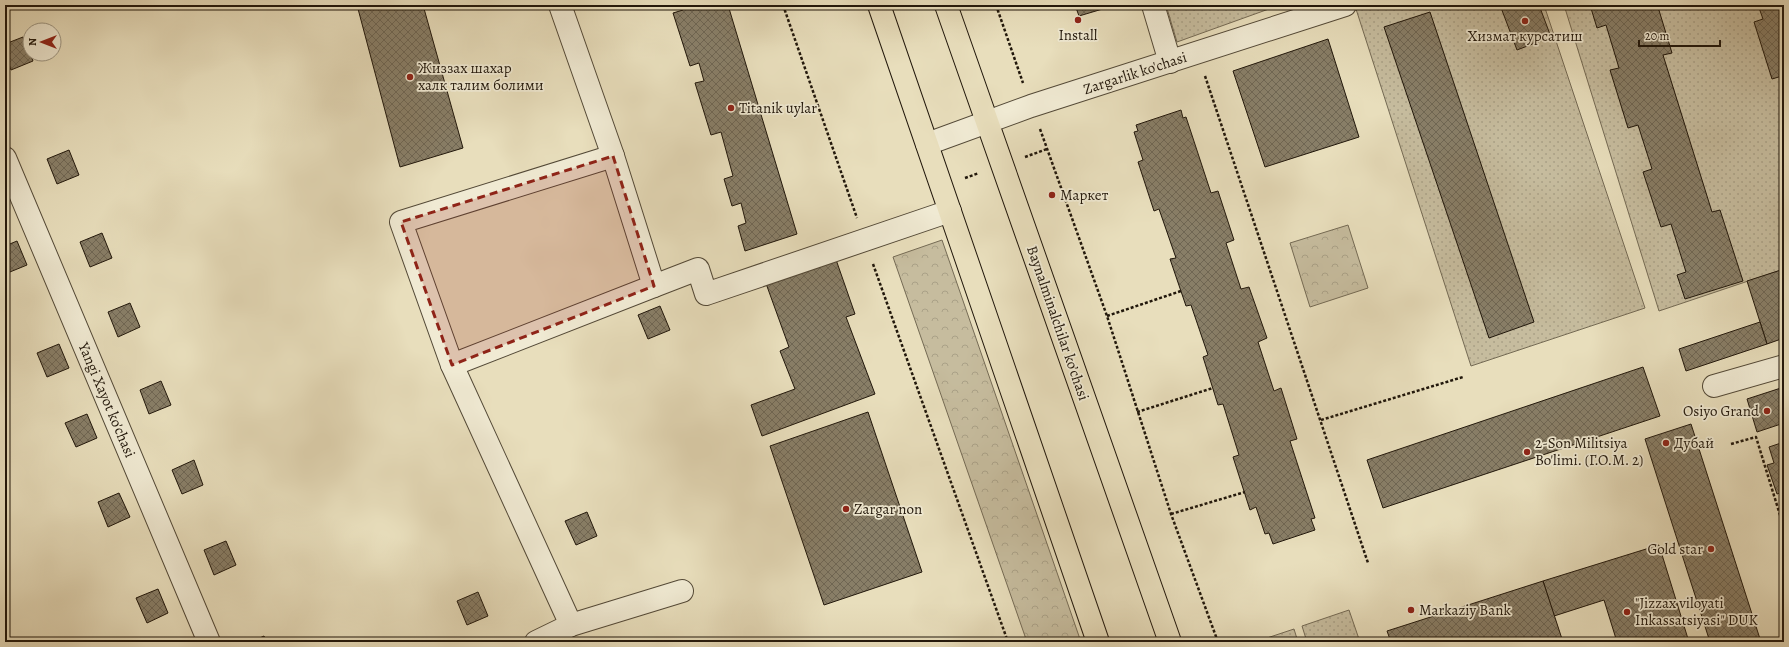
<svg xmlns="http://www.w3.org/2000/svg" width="1789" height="647" font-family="Alegreya,serif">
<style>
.grass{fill:url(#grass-dots);stroke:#746a54}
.forest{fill:url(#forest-crowns);stroke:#746a54}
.building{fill:url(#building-cross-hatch);stroke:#21170b}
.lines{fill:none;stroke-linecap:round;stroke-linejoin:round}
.minor-casing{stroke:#534937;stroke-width:24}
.major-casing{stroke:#21170b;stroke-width:24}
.path{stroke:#21170b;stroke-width:2.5;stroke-dasharray:3 2;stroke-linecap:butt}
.minor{stroke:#f0ead3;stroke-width:22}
.major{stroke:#e8debc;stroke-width:22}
.marked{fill:#8f2418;fill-opacity:0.2;stroke:#8f2418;stroke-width:3;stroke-dasharray:8 5;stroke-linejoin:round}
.poi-dot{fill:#8f2418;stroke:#f0ead3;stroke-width:1.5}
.labels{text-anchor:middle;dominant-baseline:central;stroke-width:3.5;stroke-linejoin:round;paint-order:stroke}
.poi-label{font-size:15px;fill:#21170b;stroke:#f0ead3;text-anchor:start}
.street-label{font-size:15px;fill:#21170b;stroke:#f0ead3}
</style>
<defs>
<pattern id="grass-dots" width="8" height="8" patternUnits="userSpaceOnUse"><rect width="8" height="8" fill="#c6bc9e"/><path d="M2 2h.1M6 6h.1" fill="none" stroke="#aaa187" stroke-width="1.8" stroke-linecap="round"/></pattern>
<pattern id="forest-crowns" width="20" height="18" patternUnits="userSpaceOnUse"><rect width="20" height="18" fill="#c6bc9e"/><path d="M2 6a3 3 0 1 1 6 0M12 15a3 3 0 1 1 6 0" fill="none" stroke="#aaa187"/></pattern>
<pattern id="building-cross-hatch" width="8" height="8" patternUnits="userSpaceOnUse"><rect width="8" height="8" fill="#887e67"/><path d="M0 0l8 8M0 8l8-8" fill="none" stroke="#6f6653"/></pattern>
</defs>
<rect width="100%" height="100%" fill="#e8debc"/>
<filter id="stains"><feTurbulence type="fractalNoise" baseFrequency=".005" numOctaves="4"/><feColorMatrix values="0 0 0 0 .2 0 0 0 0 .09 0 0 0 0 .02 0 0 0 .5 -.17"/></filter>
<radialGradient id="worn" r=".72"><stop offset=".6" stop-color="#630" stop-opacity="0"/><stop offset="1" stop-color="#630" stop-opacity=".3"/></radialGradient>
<g class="grass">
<polygon points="1166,5 1280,5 1177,42"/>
<polygon points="1360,5 1544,5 1645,308 1471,366 1356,9"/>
<polygon points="1564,5 1784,5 1784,269 1659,311"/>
<polygon points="1349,610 1360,642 1307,642 1302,626"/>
<polygon points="1294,629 1298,642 1255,642"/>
</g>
<g class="forest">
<polygon points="1348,225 1368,288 1310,307 1290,243"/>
<polygon points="942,240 1081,642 1027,642 893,257"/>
</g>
<g class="building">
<polygon points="357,5 423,5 463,148 400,167"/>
<polygon points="681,5 728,5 797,234 745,251 738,226 746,223 741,203 732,206 724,179 733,176 721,132 711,135 695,83 704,81 699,63 690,66 673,13 683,10"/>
<polygon points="1075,5 1116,5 1079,16"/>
<polygon points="1500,5 1539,5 1551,37 1517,50"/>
<polygon points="1590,5 1649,5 1651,10 1658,7 1672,53 1663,55 1712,212 1720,210 1743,281 1685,299 1677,275 1686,272 1671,224 1661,227 1643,172 1652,169 1638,125 1628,128 1610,70 1619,68 1606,25 1597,28"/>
<polygon points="1758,5 1784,5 1784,84 1782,76 1772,79 1754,22 1763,19"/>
<polygon points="1430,12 1534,322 1489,338 1384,27"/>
<polygon points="23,37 33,61 11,70 5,55 5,44"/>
<polygon points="1328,39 1359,137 1265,167 1233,71"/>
<polygon points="1181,110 1183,118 1186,117 1211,193 1218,191 1234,240 1226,243 1241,289 1249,287 1267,338 1258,342 1274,391 1281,388 1297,439 1290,441 1315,518 1311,519 1315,530 1273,544 1269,533 1265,534 1256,507 1250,510 1233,457 1239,455 1223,404 1218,405 1203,357 1208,355 1191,305 1186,306 1170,259 1176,258 1159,209 1154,211 1138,162 1143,160 1134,132 1138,131 1136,125"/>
<polygon points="69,150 79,175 57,184 47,159"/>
<polygon points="102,233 112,258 90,267 80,242"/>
<polygon points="17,241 27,265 5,274 5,246"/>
<polygon points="833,251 855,314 846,317 875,394 762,436 751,405 795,389 780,351 789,347 764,278"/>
<polygon points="1784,269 1784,338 1767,344 1747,281"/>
<polygon points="130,303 140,327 118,337 108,312"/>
<polygon points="660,306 670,330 648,339 638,315"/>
<polygon points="1760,322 1767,344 1686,371 1679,349"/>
<polygon points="59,344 69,368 47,377 37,353"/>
<polygon points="1643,367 1660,416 1383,508 1367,460"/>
<polygon points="161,381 171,405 149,414 140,390"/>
<polygon points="1784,387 1784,423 1757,432 1747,399"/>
<polygon points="868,412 922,572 824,605 770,446"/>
<polygon points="87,414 97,438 76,447 65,423"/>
<polygon points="1691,424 1761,642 1710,642 1645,439"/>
<polygon points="1784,442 1784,495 1783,492 1777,494 1767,465 1774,463 1769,447"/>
<polygon points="194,460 203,485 182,494 172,470"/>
<polygon points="119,493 130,517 108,527 98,502"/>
<polygon points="587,512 597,536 576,545 565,521"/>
<polygon points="226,541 236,565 214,575 204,550"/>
<polygon points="1659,545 1689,642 1664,642 1664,640 1657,642 1617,642 1604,600 1554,616 1543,581"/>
<polygon points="1543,581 1563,642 1391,642 1387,631"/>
<polygon points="158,589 168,613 147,623 136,598"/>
<polygon points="478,592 488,616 467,625 457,601"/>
<polygon points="264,636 267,642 251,642"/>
</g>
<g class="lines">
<g class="minor-casing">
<g id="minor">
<polyline points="1153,5 1170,62"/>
<polyline points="927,144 1031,106 1345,5"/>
<polyline points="5,158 209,642"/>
<polyline points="654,286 698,269 706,294 950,211"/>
<polyline points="452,365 654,286 613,156 560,5"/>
<polyline points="1714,386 1784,366"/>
<polyline points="571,625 452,365 401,222 613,156"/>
<polyline points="536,642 571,625 682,591"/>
</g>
</g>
<g class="major-casing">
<g id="major">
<polyline points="879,5 1098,642"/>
<polyline points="946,5 1170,642"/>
</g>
</g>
<g class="path">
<polyline points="783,5 857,218"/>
<polyline points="996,5 1023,83"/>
<polyline points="1205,76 1368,563"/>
<polyline points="1040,129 1107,316 1171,514 1218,642"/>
<polyline points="1025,157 1047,149"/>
<polyline points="965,178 979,173"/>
<polyline points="873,264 1008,642"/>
<polyline points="1107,316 1181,291"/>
<polyline points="1137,412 1213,388"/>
<polyline points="1321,420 1463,377"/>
<polyline points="1731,444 1756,437 1784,528"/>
<polyline points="1171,514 1245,492"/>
</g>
<use href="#minor" class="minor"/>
<use href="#major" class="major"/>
</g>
<path class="marked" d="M613 156 654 286 452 365 401 222Z"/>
<g class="poi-dot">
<circle cx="1078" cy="20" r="4"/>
<circle cx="1525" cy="21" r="4"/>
<circle cx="410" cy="77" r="4"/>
<circle cx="731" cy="108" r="4"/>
<circle cx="1052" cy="195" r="4"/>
<circle cx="1767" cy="411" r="4"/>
<circle cx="1666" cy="443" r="4"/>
<circle cx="1527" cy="452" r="4"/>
<circle cx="846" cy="509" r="4"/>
<circle cx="1711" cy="549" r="4"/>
<circle cx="1411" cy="610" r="4"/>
<circle cx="1627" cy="612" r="4"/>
</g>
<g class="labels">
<g class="poi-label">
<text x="1078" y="35" text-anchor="middle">Install</text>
<text x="1525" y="36" text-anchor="middle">Хизмат курсатиш</text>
<text x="418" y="68">Жиззах шахар<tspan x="418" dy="17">халк талим болими</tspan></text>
<text x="739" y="108">Titanik uylar</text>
<text x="1060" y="195">Маркет</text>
<text x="1759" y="411" text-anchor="end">Osiyo Grand</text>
<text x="1535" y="443">2-Son Militsiya<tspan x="1535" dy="17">Bo'limi. (Г.О.М. 2)</tspan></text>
<text x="1674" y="443">Дубай</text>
<text x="854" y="509">Zargar non</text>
<text x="1703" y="549" text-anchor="end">Gold star</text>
<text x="1635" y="603">"Jizzax viloyati<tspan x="1635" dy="17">Inkassatsiyasi" DUK</tspan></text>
<text x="1419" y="610">Markaziy Bank</text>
</g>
<g class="street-label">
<text transform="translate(1135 73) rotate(-18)">Zargarlik ko'chasi</text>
<text transform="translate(1058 323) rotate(71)">Baynalminalchilar ko’chasi</text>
<text transform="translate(107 400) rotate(67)">Yangi Xayot ko'chasi</text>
</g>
</g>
<rect width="1789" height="647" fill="none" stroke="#e8debc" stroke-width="20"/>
<rect x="6" y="6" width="1777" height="635" fill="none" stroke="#21170b" stroke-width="2"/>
<rect x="10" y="10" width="1769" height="627" fill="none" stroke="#21170b"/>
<g transform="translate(42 42) rotate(270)"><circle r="19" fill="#f0ead3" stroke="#9d9683"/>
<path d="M0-3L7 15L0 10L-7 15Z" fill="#8f2418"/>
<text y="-6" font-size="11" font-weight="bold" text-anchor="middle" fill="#21170b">N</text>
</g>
<path d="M1639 40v6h81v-6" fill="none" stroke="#21170b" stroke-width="2"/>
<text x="1645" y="40" font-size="12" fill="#21170b" stroke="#f0ead3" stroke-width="3" paint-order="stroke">20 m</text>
<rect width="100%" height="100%" filter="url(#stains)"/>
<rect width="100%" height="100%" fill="url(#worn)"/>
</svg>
